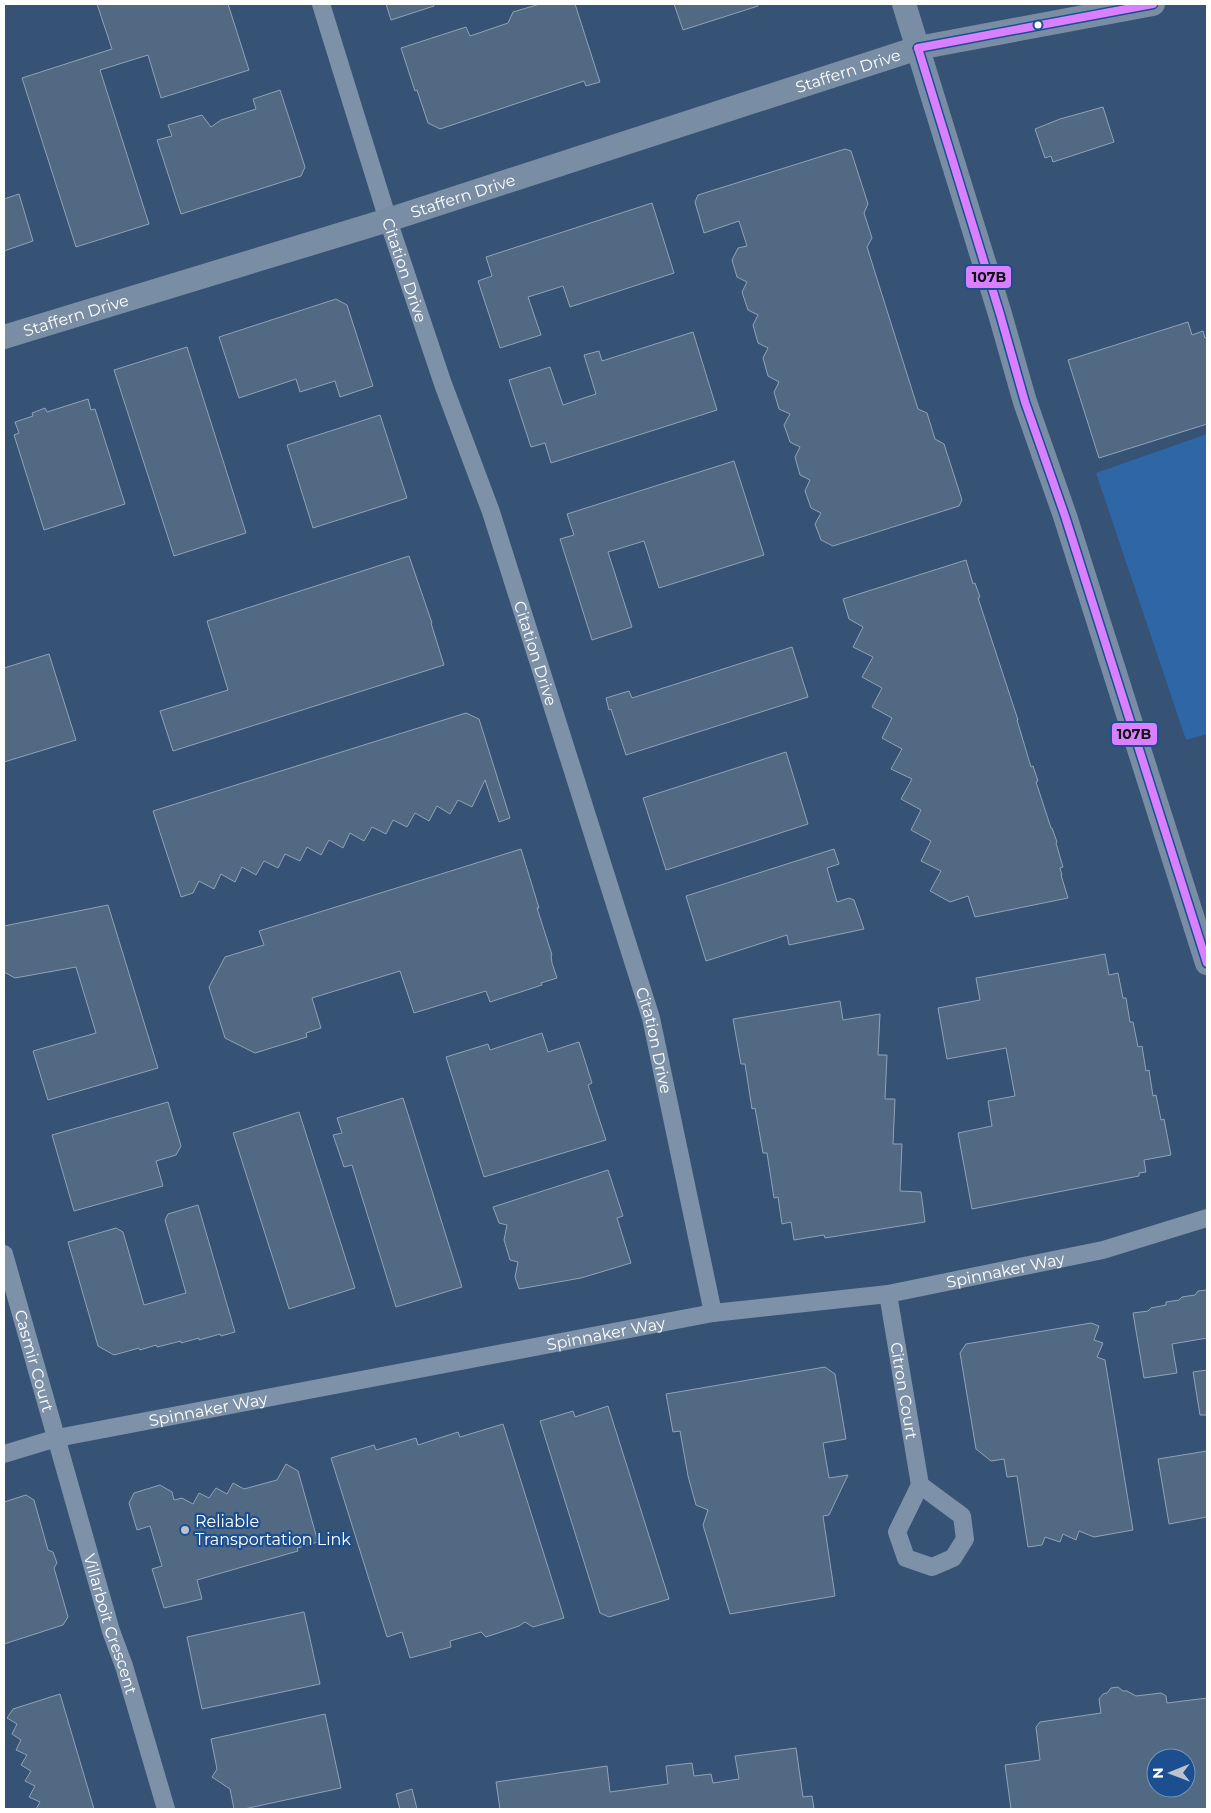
<svg xmlns="http://www.w3.org/2000/svg" width="1211" height="1813" font-family="Montserrat,sans-serif">
<style>
.green{fill:#2f66a5}
.building{fill:#526984;stroke:#92a2b6;fill-rule:evenodd}
.lines{fill:none;stroke-linecap:round;stroke-linejoin:round}
.street{stroke:#7d92a8;stroke-width:18}
.secondary{stroke:#798da4;stroke-width:24}
.bus-1-casing{stroke:#1b4f8f;stroke-width:11}
.bus-1{stroke:#d880ff;stroke-width:8}
.bus-dot{fill:#fff;stroke:#1b4f8f;stroke-width:2}
.poi-dot{fill:#b9c2ce;stroke:#1b4f8f;stroke-width:2}
.labels{text-anchor:middle;dominant-baseline:central;stroke-width:4.5;stroke-linejoin:round;paint-order:stroke}
.street-label{font-size:16px;fill:#fff;stroke:#1b4f8f}
.poi-label{font-size:16px;fill:#fff;stroke:#1b4f8f;text-anchor:start}
.line-badge{stroke:#1b4f8f;stroke-width:2}
.pale-badge-label{font-size:14px;text-anchor:middle;font-weight:bold;fill:#111}
</style>
<rect width="100%" height="100%" fill="#365274"/>
<polygon class="green" points="1207,434 1207,734 1186,740 1096,473"/>
<g class="building">
<polygon points="97,4 228,4 249,70 161,98 148,55 100,70 149,224 76,247 22,78 112,49"/>
<polygon points="386,4 433,4 434,6 391,20"/>
<polygon points="540,4 575,4 600,82 586,86 584,81 440,129 428,123 417,90 415,91 401,48 466,27 470,36 508,23 513,12"/>
<polygon points="674,4 757,4 758,6 683,30"/>
<polygon points="280,90 305,167 301,176 181,214 157,140 172,136 168,125 202,115 211,127 221,120 256,109 253,99"/>
<polygon points="1103,107 1114,142 1053,162 1051,156 1045,158 1035,129 1060,119"/>
<polygon points="845,149 851,151 868,204 864,213 872,238 867,247 918,409 927,413 935,439 944,444 962,500 959,506 833,546 821,540 815,524 821,513 811,508 805,491 810,480 800,475 795,457 800,447 790,442 784,425 790,414 779,409 774,392 779,382 768,376 763,358 768,348 758,343 753,325 758,315 748,310 742,292 747,282 737,277 732,260 738,248 747,246 739,221 704,233 695,202 698,195"/>
<polygon points="19,194 33,241 4,251 4,199"/>
<polygon points="652,203 674,273 570,307 563,286 528,297 541,335 500,348 478,281 492,276 486,257"/>
<polygon points="336,299 347,305 373,386 340,397 335,381 300,392 296,379 239,398 219,337"/>
<polygon points="1188,322 1192,335 1203,331 1205,338 1207,337 1207,424 1099,458 1068,360"/>
<polygon points="693,332 717,410 551,463 545,443 531,447 509,380 550,367 563,405 596,394 584,355 599,351 602,361"/>
<polygon points="187,347 246,533 174,556 114,370"/>
<polygon points="88,399 91,410 95,409 125,504 44,530 14,435 19,433 15,422 33,416 32,413 45,408 47,412"/>
<polygon points="380,415 407,498 313,528 287,445"/>
<polygon points="734,461 764,555 659,588 644,541 608,552 632,627 592,640 560,539 574,535 567,514"/>
<polygon points="409,556 432,623 431,623 444,665 173,751 160,711 228,690 207,621"/>
<polygon points="966,560 973,584 975,583 980,597 978,598 1018,720 1017,720 1031,767 1033,766 1038,781 1036,782 1051,828 1052,828 1057,842 1056,843 1063,867 1060,868 1062,875 1061,875 1068,898 975,917 968,896 950,902 930,891 941,871 921,861 931,841 911,830 921,810 901,799 912,779 891,769 902,749 882,738 892,718 872,707 882,688 862,677 873,657 853,647 863,627 849,619 843,599"/>
<polygon points="792,647 808,697 626,755 611,709 609,710 606,698 629,691 632,698"/>
<polygon points="49,654 76,740 4,762 4,668"/>
<polygon points="466,713 479,719 510,818 499,822 485,780 472,807 458,800 450,814 437,806 429,821 415,813 407,827 393,820 386,834 372,827 364,841 350,833 343,848 329,840 321,855 307,847 300,861 285,854 278,868 264,861 256,875 242,867 235,882 221,874 214,889 199,881 193,893 181,897 153,811"/>
<polygon points="786,752 808,824 666,870 643,798"/>
<polygon points="521,849 539,908 537,908 552,955 551,955 552,963 557,978 541,983 542,985 490,1002 486,991 414,1013 400,971 312,998 321,1028 306,1033 307,1037 255,1053 225,1038 209,987 225,957 264,945 259,931"/>
<polygon points="834,849 839,864 827,868 837,902 849,898 854,900 864,929 789,945 787,935 706,961 686,896"/>
<polygon points="108,905 158,1068 48,1100 33,1051 96,1033 76,967 15,978 4,972 4,926"/>
<polygon points="1105,954 1109,975 1118,973 1123,998 1126,998 1130,1022 1133,1022 1138,1047 1142,1046 1146,1071 1149,1070 1153,1096 1156,1095 1161,1120 1164,1119 1171,1155 1144,1160 1146,1172 1139,1173 1139,1176 972,1209 958,1133 992,1126 988,1101 1015,1096 1006,1048 947,1059 938,1008 980,1000 976,978"/>
<polygon points="840,1001 843,1020 880,1014 878,1055 887,1055 885,1099 895,1099 893,1144 902,1144 900,1191 921,1192 925,1222 825,1238 824,1235 794,1240 791,1222 782,1224 778,1197 774,1198 767,1153 763,1153 755,1108 752,1109 745,1064 741,1064 733,1019"/>
<polygon points="542,1033 548,1052 579,1042 592,1083 588,1085 606,1140 484,1177 446,1057 488,1044 490,1050"/>
<polygon points="403,1098 462,1287 396,1307 352,1165 344,1167 333,1135 342,1133 337,1118"/>
<polygon points="168,1102 181,1146 176,1155 156,1161 163,1186 74,1211 52,1135"/>
<polygon points="299,1112 355,1288 289,1309 233,1133"/>
<polygon points="608,1170 623,1216 617,1218 631,1263 581,1278 519,1289 515,1277 518,1262 510,1260 504,1240 507,1225 499,1223 493,1207"/>
<polygon points="198,1205 235,1332 221,1336 220,1334 199,1340 199,1338 181,1343 181,1341 157,1347 156,1345 140,1350 139,1348 114,1355 98,1346 68,1242 116,1228 123,1232 144,1305 186,1293 165,1220 168,1214"/>
<polygon points="1207,1290 1207,1338 1172,1344 1177,1373 1144,1378 1133,1313 1148,1311 1151,1308 1166,1305 1166,1302 1179,1300 1182,1297 1195,1295 1198,1291"/>
<polygon points="1091,1323 1099,1326 1094,1340 1103,1343 1097,1357 1105,1360 1133,1530 1094,1537 1079,1531 1076,1540 1063,1534 1060,1542 1045,1537 1042,1545 1028,1547 1017,1476 1007,1477 1004,1459 991,1461 976,1449 960,1353 966,1344"/>
<polygon points="825,1367 835,1374 846,1439 823,1443 829,1478 848,1475 829,1515 823,1516 835,1596 730,1614 703,1525 708,1510 696,1505 688,1476 680,1431 673,1432 666,1394"/>
<polygon points="1207,1370 1207,1415 1200,1415 1193,1372"/>
<polygon points="608,1406 669,1599 609,1617 600,1613 540,1421 573,1411 575,1417"/>
<polygon points="503,1424 564,1618 533,1627 525,1622 519,1626 486,1637 481,1632 450,1641 451,1647 410,1658 402,1632 387,1637 331,1458 374,1445 376,1450 416,1438 418,1445 458,1432 460,1437"/>
<polygon points="1207,1451 1207,1517 1169,1524 1158,1459"/>
<polygon points="286,1464 298,1471 318,1542 297,1548 298,1551 197,1580 202,1599 164,1608 152,1569 162,1566 150,1526 137,1530 129,1503 134,1493 160,1485 172,1492 174,1500 182,1498 193,1504 199,1493 209,1498 216,1488 227,1494 233,1483 244,1489 277,1480"/>
<polygon points="26,1495 34,1500 48,1550 53,1552 57,1563 54,1568 68,1617 63,1625 4,1644 4,1502"/>
<polygon points="304,1612 320,1684 202,1709 187,1637"/>
<path d="M1118 1687 1123 1691H1127L1136 1696 1161 1693 1166 1696 1167 1703 1207 1698V1809H1011L1005 1765 1040 1760 1036 1727 1040 1722 1101 1713 1099 1699 1103 1694 1107 1693 1111 1688ZM1156 1758H1186V1788H1156Z"/>
<polygon points="60,1694 94,1809 36,1809 40,1802 29,1797 35,1786 25,1781 31,1771 21,1765 27,1755 16,1750 21,1740 12,1734 17,1724 7,1718 13,1709"/>
<polygon points="325,1714 341,1788 244,1809 234,1809 230,1789 212,1777 217,1769 211,1739"/>
<polygon points="796,1748 803,1797 812,1796 814,1809 500,1809 496,1782 607,1766 610,1792 668,1784 666,1766 692,1763 694,1776 711,1774 713,1783 739,1779 735,1756"/>
<polygon points="412,1789 417,1809 400,1809 396,1794"/>
</g>
<g class="lines">
<g class="street">
<path id="s1" d="M321 4 388 220 443 384 491 512 651 1018 713 1313"/>
<path id="s2" d="M4 1254 111 1631 124 1666 166 1809"/>
<path id="s3" d="M888 1294 920 1485 897 1532 906 1558 932 1567 953 1558 965 1539 962 1516 920 1485"/>
<path id="s4" d="M4 1454 57 1438 713 1313 888 1294 1103 1250 1207 1218"/>
</g>
<g class="secondary">
<polyline points="904,4 1000,314 1025,402 1065,516 1207,963"/>
<path id="s5" d="M4 337 388 220 918 48 1153 4"/>
</g>
<g class="bus-1-casing">
<g id="bus-1">
<polyline points="918,48 1000,314 1025,402 1065,516 1207,963"/>
<polyline points="918,48 1153,4"/>
</g>
</g>
<use href="#bus-1" class="bus-1"/>
</g>
<circle class="bus-dot" cx="1038" cy="25" r="4.5"/>
<circle class="poi-dot" cx="185" cy="1530" r="5"/>
<g class="labels">
<g class="street-label">
<text stroke="none"><textPath href="#s5" startOffset="885">Staffern Drive</textPath></text>
<text stroke="none"><textPath href="#s5" startOffset="480">Staffern Drive</textPath></text>
<text stroke="none"><textPath href="#s1" startOffset="279">Citation Drive</textPath></text>
<text stroke="none"><textPath href="#s5" startOffset="75">Staffern Drive</textPath></text>
<text stroke="none"><textPath href="#s1" startOffset="684">Citation Drive</textPath></text>
<text stroke="none"><textPath href="#s1" startOffset="1089">Citation Drive</textPath></text>
<text stroke="none"><textPath href="#s4" startOffset="1019">Spinnaker Way</textPath></text>
<text stroke="none"><textPath href="#s4" startOffset="614">Spinnaker Way</textPath></text>
<text stroke="none"><textPath href="#s2" startOffset="111">Casmir Court</textPath></text>
<text stroke="none"><textPath href="#s3" startOffset="98">Citron Court</textPath></text>
<text stroke="none"><textPath href="#s4" startOffset="209">Spinnaker Way</textPath></text>
<text stroke="none"><textPath href="#s2" startOffset="385">Villarboit Crescent</textPath></text>
</g>
<g class="poi-label">
<text x="195" y="1521">Reliable<tspan x="195" dy="18">Transportation Link</tspan></text>
</g>
</g>
<g class="line-badge">
<rect x="965" y="265" width="47" height="24" rx="5" fill="#d880ff"/>
<rect x="1111" y="722" width="47" height="24" rx="5" fill="#d880ff"/>
</g>
<g class="pale-badge-label">
<text x="989" y="282">107B</text>
<text x="1134" y="739">107B</text>
</g>
<rect width="1211" height="1813" fill="none" stroke="#ffffff" stroke-width="10"/>
<g transform="translate(1171 1773) rotate(269)"><circle r="24" fill="#1b4f8f" stroke="#7695bc"/>
<path d="M0-4L9 19L0 12L-9 19Z" fill="#b9c2ce"/>
<text y="-8" font-size="14" font-weight="bold" text-anchor="middle" fill="#ffffff">N</text>
</g>
</svg>
